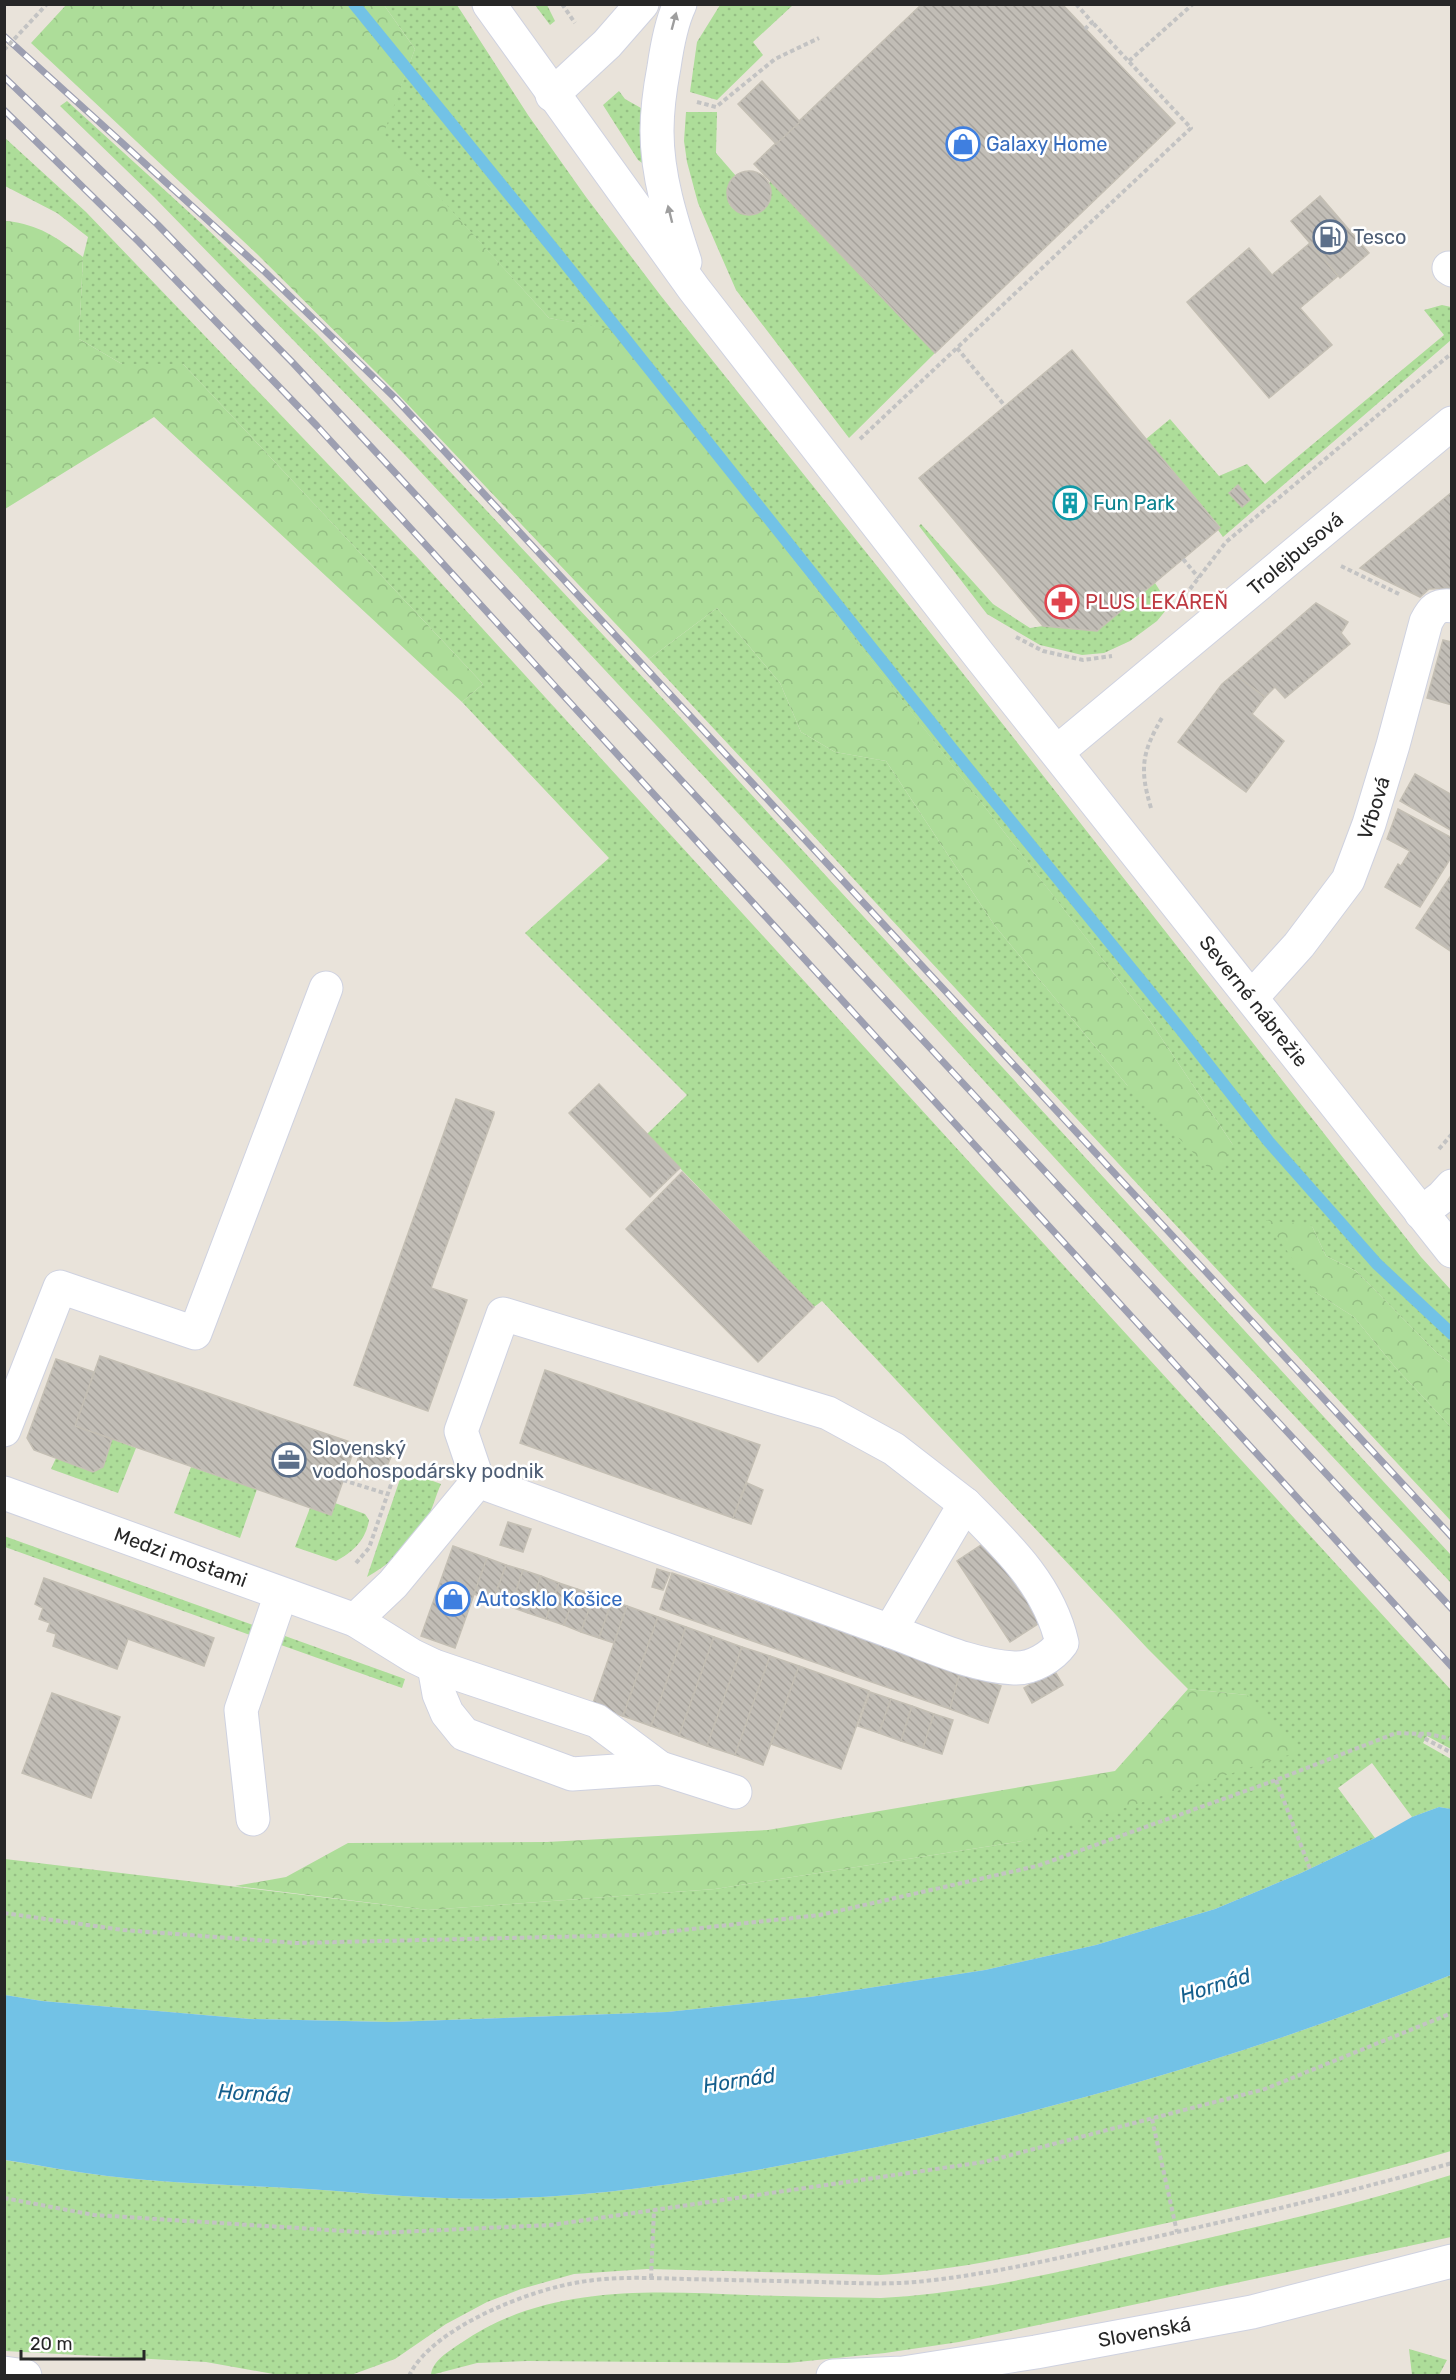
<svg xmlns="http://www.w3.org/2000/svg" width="1456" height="2380" font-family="Rubik,sans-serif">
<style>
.grass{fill:url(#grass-dots)}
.forest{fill:url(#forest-crowns)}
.water{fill:#72c2e6}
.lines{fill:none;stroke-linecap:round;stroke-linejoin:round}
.stream{stroke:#72c2e6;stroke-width:12}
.building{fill:url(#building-back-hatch);stroke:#c4bfb4;stroke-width:1.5}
.minor-casing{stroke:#cfd2e0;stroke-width:35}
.path{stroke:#c3c3c3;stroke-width:4;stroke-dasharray:4.5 3;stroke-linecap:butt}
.minor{stroke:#fff;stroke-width:33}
.rail-casing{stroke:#9d9fb1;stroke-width:7}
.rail{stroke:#fff;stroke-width:4.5;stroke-dasharray:14;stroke-linecap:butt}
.path-bridge{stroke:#c3c3c3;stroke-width:4;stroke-dasharray:4.5 3;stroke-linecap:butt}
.oneway{fill:#9e9e9e}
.labels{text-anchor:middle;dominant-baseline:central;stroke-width:5;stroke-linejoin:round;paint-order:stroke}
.shop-label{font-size:20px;fill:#366cbe;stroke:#fff;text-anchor:start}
.service-label{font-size:20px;fill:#4e5e75;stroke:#fff;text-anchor:start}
.culture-label{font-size:20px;fill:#0d838f;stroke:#fff;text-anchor:start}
.street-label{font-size:20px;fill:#272727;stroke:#fff}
.health-label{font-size:20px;fill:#be3a42;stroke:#fff;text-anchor:start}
.water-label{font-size:21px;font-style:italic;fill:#155f8d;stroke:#fff}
</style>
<defs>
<pattern id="grass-dots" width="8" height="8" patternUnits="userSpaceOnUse" patternTransform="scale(1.5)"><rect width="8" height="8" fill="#addd99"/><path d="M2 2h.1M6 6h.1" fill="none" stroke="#95be84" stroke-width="1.8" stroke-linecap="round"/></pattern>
<pattern id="forest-crowns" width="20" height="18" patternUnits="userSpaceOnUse" patternTransform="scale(1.5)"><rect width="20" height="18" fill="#addd99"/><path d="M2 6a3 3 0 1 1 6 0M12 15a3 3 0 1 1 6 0" fill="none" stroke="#95be84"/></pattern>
<pattern id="building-back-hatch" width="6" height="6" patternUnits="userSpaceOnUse" patternTransform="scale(1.5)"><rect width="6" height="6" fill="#c1bdb6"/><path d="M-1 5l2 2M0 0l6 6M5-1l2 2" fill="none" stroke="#a6a29c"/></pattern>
</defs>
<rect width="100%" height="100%" fill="#e9e3da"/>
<g class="grass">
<polygon points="384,5 457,5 528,115 586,197 661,296 961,671 1421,1257 1451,1290 1451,1363 1438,1354 1356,1271 1326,1256 1312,1226 1315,1292 1354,1317 1395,1367 1451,1427 1451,1521 649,659 717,608 780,683 801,732 835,752 886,761 995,926 1127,1085 1233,1145 1148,1018 616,331 549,318 382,135 415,49"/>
<polygon points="535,5 547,5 555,21 550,25"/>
<polygon points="720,5 793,5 753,42 763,55 717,100 690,92 697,42"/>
<polygon points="619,91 625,99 641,108 645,165 638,160 603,105"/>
<polygon points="67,101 203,225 317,334 426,446 680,717 1451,1555 1451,1583 1163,1276 774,852 405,455 154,197 60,106"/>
<path d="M686 112H717L716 153 736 176C731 180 727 185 727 192 726 226 781 219 768 184L771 181 935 353 849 438 736 290 698 203 687 162 684 141Z"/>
<polygon points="4,137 86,212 420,560 1451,1690 1451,1749 1427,1736 1423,1743 1451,1759 1451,1809 1439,1807 1412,1817 1372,1763 1338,1788 1375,1838 1301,1873 1215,1909 1096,1945 985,1970 810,1997 667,2012 390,2022 250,2019 42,2001 5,1995 5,1859 428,1910 715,1889 1022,1841 1247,1695 1188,1689 1147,1648 822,1301 814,1307 647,1134 687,1095 525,933 609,858 462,702 483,684 183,364 122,364 79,339 83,257 88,237 57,213 5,186"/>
<polygon points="1442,305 1451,307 1451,340 1223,537 1218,530 1220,527 1146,439 1170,419 1219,476 1247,464 1265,484 1444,335 1424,310"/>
<polygon points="921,524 993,604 1030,628 1043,626 1097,631 1155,583 1164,597 1166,610 1157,621 1130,641 1104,653 1082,655 1040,645 987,614 919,526"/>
<polygon points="112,1439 136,1448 118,1493 51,1469 56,1458 93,1472 103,1467"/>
<polygon points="191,1467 257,1489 240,1538 174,1513"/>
<path d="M403 1470 441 1484C435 1497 431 1515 423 1527 409 1548 388 1565 367 1577Z"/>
<path d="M335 1503 365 1514 369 1520C366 1540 353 1552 336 1561L295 1547 310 1508 331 1515Z"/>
<polygon points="4,1536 253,1625 250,1635 5,1547"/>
<polygon points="285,1636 405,1679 402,1688 281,1645"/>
<path d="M1451 1975V2151C1347 2182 1241 2207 1135 2230 1051 2249 966 2270 880 2275L647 2269 574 2274 521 2289 487 2302 446 2324 395 2359 351 2375H279L206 2362 5 2351 4 2160C39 2165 73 2172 107 2176 173 2184 241 2185 308 2189 377 2194 446 2201 515 2198 622 2195 727 2176 832 2156 1043 2115 1251 2055 1451 1975Z"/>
<path d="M1451 2175V2237L959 2342 885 2353 788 2363 527 2361 477 2363 431 2375C432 2361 449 2351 461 2343 546 2284 650 2291 748 2295 793 2297 837 2297 881 2298 975 2293 1068 2270 1160 2249 1257 2227 1356 2205 1451 2175Z"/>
<polygon points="1409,2349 1447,2360 1439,2375 1412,2375"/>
</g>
<g class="forest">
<polygon points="67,4 384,5 415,49 383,135 549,318 616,330 1148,1018 1233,1145 1215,1175 1127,1085 995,926 886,761 835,752 801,732 780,683 717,608 649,659 395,391 256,253 31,43"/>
<path d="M7 221C40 225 56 237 83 257L79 339 122 364H183L483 684 462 702 154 417 5 509 4 222Z"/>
<polygon points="1266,1220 1312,1226 1326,1256 1356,1271 1438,1354 1451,1363 1451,1427 1395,1367 1354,1317 1315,1292"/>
<polygon points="1188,1689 1247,1695 1301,1751 1022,1841 715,1889 428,1910 235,1886 286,1877 348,1843 547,1842 768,1830 1115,1771"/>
</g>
<path class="water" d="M1439 1807 1451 1809V1975C1251 2055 1043 2115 832 2156 727 2176 622 2195 515 2198 446 2201 377 2194 308 2189 241 2185 173 2184 107 2176 73 2172 39 2165 5 2160V1995L42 2001 250 2019 390 2022 667 2012 810 1997 985 1970 1096 1945 1215 1909 1301 1873 1375 1838 1412 1817Z"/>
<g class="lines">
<polyline class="stream" points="354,4 556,252 953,750 1182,1031 1269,1142 1377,1264 1452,1334"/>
</g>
<g class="building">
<polygon points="922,4 1062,4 1175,123 935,353 754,164"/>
<polygon points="762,81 800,122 776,144 738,104"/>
<circle cx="749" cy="193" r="22"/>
<polygon points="1320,196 1369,253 1340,278 1291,221"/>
<polygon points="1310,243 1338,276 1300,308 1332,345 1269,398 1187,302 1249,248 1272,275"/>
<polygon points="1072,350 1220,528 1097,631 1043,626 919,478"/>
<polygon points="1238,485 1250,500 1242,507 1229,493"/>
<polygon points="1452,492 1452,588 1429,589 1420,597 1360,568"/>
<polygon points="1316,603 1348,622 1341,633 1350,644 1285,698 1275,687 1265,697 1234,674"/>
<polygon points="1443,640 1452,642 1452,705 1427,698"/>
<polygon points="1234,674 1265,697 1252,714 1284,741 1246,792 1178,742 1222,684"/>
<polygon points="1415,774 1452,795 1452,831 1400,801"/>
<polygon points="1398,809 1452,838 1452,856 1420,907 1385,887 1398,864 1401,866 1410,851 1387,839"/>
<polygon points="1452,874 1452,952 1416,928"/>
<polygon points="599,1084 680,1168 650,1197 569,1113"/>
<polygon points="456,1099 494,1112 494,1114 431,1288 467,1300 428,1411 354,1385"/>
<polygon points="682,1172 814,1307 758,1362 626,1229"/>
<polygon points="100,1356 356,1444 331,1515 75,1426"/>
<polygon points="56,1359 94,1372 75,1426 112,1439 103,1467 93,1472 34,1450 27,1438"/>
<polygon points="545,1370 760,1445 733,1518 520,1443"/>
<polygon points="362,1446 391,1457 384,1472 357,1462"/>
<polygon points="747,1483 763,1490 751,1524 733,1518"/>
<polygon points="508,1522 531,1529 523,1552 500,1545"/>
<polygon points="987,1541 1041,1622 1010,1642 957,1561"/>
<polygon points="453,1546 487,1558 455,1648 421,1636"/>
<polygon points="487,1558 506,1565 493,1601 474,1594"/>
<polygon points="506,1565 523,1570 511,1607 493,1601"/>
<polygon points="657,1569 670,1573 663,1590 652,1587"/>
<polygon points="523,1570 541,1576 528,1613 511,1607"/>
<polygon points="672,1573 960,1672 950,1709 660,1609"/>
<polygon points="541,1576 559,1583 546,1619 528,1613"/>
<polygon points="44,1578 214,1638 204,1666 128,1639 117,1669 53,1646 56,1634 47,1631 50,1623 39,1619 43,1608 35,1604"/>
<polygon points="559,1583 577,1589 564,1625 546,1619"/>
<polygon points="577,1589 594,1595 581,1632 564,1625"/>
<polygon points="594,1595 612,1601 599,1638 581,1632"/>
<polygon points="612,1601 627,1606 614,1643 599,1638"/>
<polygon points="627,1606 658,1617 623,1716 592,1706"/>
<polygon points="658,1617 686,1627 651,1726 623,1716"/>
<polygon points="686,1627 714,1637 679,1736 651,1726"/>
<polygon points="714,1637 742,1647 707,1746 679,1736"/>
<polygon points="742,1647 770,1656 735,1755 707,1746"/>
<polygon points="770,1656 799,1666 763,1765 735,1755"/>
<polygon points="799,1666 869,1691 841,1769 771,1744"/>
<polygon points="1054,1670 1063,1685 1032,1703 1024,1688"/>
<polygon points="960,1672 1001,1686 988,1723 950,1709"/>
<polygon points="870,1692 891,1699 879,1733 858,1726"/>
<polygon points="52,1693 120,1717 91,1798 22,1773"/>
<polygon points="891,1699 912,1706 901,1741 879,1733"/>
<polygon points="912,1706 934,1714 923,1748 901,1741"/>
<polygon points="934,1714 953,1720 942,1754 923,1748"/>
</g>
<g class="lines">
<g class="minor-casing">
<g id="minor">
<path id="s1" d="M489 4 694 289 979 655 1452 1251"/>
<path d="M680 4C671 23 667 46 664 67 660 88 657 110 657 131 657 176 671 220 685 262"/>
<polyline points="552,95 607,44 642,4"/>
<polyline points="1449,268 1452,270"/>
<path id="s2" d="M1057 752 1452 423"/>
<path id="s3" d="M1252 997 1299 945 1348 880 1369 824 1393 745 1426 622C1432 610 1437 604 1452 606"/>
<polyline points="1421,1213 1442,1197 1452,1186"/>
<polyline points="4,1430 60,1287 195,1333 326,988"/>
<path id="s4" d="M4 1493 355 1620 413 1656 434 1666 597 1721 660 1768 735 1792"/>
<polyline points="355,1620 393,1584 478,1481 890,1631 965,1504 894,1449 828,1413 503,1314 461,1431 478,1481"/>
<path d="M890 1631C929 1645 972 1666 1014 1668 1032 1669 1052 1657 1062 1643 1049 1585 1006 1545 965 1504"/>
<polyline points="434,1666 439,1694 447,1713 464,1734 572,1774 660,1768"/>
<polyline points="253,1819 241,1710 281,1594"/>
<polyline points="4,2373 25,2376"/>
<path id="s5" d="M833 2376 903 2373 1036 2352 1252 2312 1452 2261"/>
</g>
</g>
<g class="path">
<polyline points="562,4 575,23"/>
<polyline points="1076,4 1092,22 1085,29"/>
<polyline points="1129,61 1193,4"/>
<polyline points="697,102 716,107 775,59 819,38"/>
<polyline points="957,348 1005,406"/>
<polyline points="860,439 1191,128 1092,22"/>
<polyline points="1183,559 1199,578"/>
<polyline points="1341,566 1399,594"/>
<polyline points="1190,589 1226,542 1452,353"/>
<polyline points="1016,637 1043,651 1083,660 1112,656"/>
<path d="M1151 808C1139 768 1142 752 1163 716"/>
<polyline points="1439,1149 1452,1134"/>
<polyline points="343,1480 387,1494"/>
<polyline points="356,1563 369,1548 397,1467"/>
<polyline points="1418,1735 1452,1753"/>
<polyline points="1276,1780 1310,1869"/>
<polyline points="4,1913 123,1930 296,1943 637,1935 820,1915 1037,1866 1276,1780 1396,1733 1428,1734 1452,1739"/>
<polyline points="1152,2119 1177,2232"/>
<polyline points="4,2198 94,2215 376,2233 551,2225 984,2162 1265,2089 1452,2013"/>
<polyline points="651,2278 654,2210"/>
<path d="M409 2376C431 2328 531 2289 581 2282 615 2276 651 2278 685 2279 730 2280 776 2281 821 2282 855 2283 891 2285 925 2281 991 2274 1058 2258 1123 2244 1233 2220 1343 2194 1452 2163"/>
</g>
<use href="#minor" class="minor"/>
<g class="rail-casing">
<g id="rail">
<polyline points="4,36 265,272 396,399 1452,1537"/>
<polyline points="4,77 158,225 293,363 1452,1609"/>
<polyline points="4,110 139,242 317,426 1452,1667"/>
</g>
</g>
<use href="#rail" class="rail"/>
<polyline class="path-bridge" points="4,50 47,4"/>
</g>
<defs><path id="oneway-solid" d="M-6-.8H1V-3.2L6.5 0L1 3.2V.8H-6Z" transform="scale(1.5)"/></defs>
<g class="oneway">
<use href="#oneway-solid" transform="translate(674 21) rotate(-75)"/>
<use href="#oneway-solid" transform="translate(670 214) rotate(-104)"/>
</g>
<defs>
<g id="shop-ring" transform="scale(1.725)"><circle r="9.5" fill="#fff" stroke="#3f7fe0" stroke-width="1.5"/><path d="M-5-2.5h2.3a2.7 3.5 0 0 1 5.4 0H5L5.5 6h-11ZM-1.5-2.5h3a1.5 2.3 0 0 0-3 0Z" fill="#3f7fe0"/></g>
<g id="fuel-ring" transform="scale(1.725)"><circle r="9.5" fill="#fff" stroke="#5c6f8a" stroke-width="1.5"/><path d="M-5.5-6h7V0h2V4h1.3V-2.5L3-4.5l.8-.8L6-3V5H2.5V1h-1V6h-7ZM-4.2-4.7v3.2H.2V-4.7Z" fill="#5c6f8a"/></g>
<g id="building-ring" transform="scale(1.725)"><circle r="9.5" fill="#fff" stroke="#0f9aa8" stroke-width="1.5"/><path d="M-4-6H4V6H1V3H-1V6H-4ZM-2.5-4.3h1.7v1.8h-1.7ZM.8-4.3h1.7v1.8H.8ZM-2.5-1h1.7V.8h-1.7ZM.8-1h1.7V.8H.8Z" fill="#0f9aa8"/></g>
<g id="pharmacy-ring" transform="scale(1.725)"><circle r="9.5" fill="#fff" stroke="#e0444e" stroke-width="1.5"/><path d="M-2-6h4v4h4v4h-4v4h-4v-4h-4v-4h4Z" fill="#e0444e"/></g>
<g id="office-ring" transform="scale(1.725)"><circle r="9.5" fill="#fff" stroke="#5c6f8a" stroke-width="1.5"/><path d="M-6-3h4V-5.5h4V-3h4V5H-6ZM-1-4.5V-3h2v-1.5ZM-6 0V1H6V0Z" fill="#5c6f8a"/></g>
</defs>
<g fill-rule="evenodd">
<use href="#shop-ring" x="963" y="144"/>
<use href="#fuel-ring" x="1330" y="237"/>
<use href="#building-ring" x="1070" y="503"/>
<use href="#pharmacy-ring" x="1062" y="602"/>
<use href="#office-ring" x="289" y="1460"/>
<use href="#shop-ring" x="453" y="1599"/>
</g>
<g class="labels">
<g class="shop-label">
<text x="986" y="144">Galaxy Home</text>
<text x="476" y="1599">Autosklo Košice</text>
</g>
<g class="service-label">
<text x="1353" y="237">Tesco</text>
<text x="312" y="1448">Slovenský<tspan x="312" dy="23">vodohospodársky podnik</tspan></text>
</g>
<g class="culture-label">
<text x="1093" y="503">Fun Park</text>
</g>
<g class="street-label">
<text stroke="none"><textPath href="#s2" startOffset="310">Trolejbusová</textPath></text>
<text stroke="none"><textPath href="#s3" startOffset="228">Vŕbová</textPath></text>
<text stroke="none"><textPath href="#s1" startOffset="1257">Severné nábrežie</textPath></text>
<text stroke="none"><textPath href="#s4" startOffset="188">Medzi mostami</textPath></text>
<text stroke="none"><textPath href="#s5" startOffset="315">Slovenská</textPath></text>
</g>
<g class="health-label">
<text x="1085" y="602">PLUS LEKÁREŇ</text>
</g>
<g class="water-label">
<text transform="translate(1215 1985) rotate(-17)">Hornád</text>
<text transform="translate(739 2080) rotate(-9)">Hornád</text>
<text transform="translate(254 2093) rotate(3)">Hornád</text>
</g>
</g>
<rect width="1456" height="2380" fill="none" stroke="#272727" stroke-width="12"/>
<path d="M21 2350v9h123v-9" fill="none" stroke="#272727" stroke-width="3"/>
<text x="30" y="2350" font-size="18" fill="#272727" stroke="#ffffff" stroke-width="4.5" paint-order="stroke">20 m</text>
</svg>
